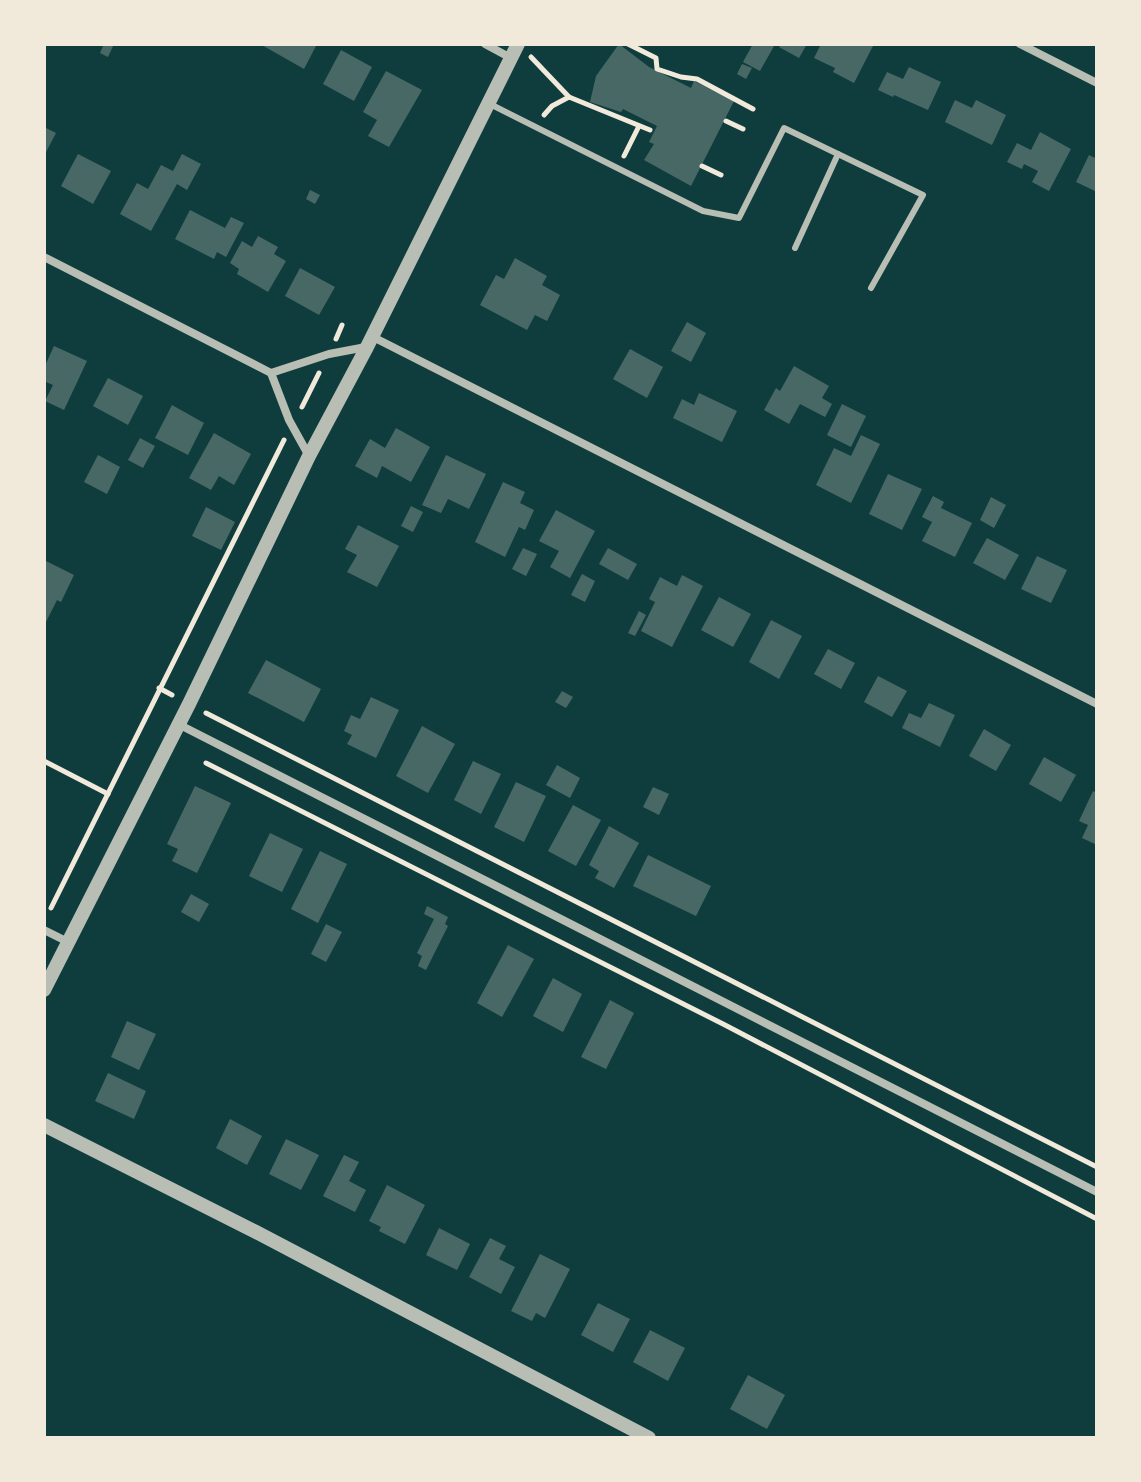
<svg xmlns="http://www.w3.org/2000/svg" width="1141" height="1482" font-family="Poppins,sans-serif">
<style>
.building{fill:#486865}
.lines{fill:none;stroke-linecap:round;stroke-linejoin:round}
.path{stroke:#f1e9da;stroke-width:5}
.service{stroke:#b8beb3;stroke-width:6}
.minor{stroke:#b8beb3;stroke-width:8}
.tertiary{stroke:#b8beb3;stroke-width:14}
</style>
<rect width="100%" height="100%" fill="#0f3d3e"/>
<g class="building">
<polygon points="104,44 114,44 108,57 100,53"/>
<polygon points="260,44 317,44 304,69"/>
<polygon points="619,44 649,67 691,88 694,81 734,101 691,186 644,160 654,144 649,142 657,126 623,109 621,112 590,102 596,76"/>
<polygon points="753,44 774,46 760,71 743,62"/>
<polygon points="781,44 807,44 799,58 779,47"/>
<polygon points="821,44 874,44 854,83 833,72 835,68 814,58"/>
<polygon points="341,50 372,67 354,101 323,84"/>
<polygon points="742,64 752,68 746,79 737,74"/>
<polygon points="909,67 941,82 928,110 894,95 893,97 878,90 887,72 903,79"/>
<polygon points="386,71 422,90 389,147 368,136 377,120 363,112"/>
<polygon points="955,100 972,108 976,100 1006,115 992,145 945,122"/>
<polygon points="44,127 56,133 44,156"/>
<polygon points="1040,132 1071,149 1049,191 1032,182 1038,171 1024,164 1022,169 1007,162 1017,143 1031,150"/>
<polygon points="78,154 111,171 93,204 61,186"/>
<polygon points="182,154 201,164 187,190 177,184 151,231 120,214 137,183 148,189 161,165 173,171"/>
<polygon points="1089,155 1097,159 1097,192 1076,182"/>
<polygon points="310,190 320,195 315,204 306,199"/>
<polygon points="190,210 225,228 231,217 244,223 226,257 217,252 214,259 175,239"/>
<polygon points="258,236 278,247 274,254 286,261 268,292 237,274 239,269 230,263 242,241 252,247"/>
<polygon points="515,258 547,276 542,285 560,295 547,321 535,315 527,330 480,305 496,275 504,279"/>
<polygon points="300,268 335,287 319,315 285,296"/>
<polygon points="687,322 706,333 691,362 671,351"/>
<polygon points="54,346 87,361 64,410 45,401 53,385 44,381 44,368"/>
<polygon points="630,349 663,367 647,398 613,379"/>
<polygon points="794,366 829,386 822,398 832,404 825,417 800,404 789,424 764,410 776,388 780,391"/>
<polygon points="108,378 143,396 128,425 93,406"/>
<polygon points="699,393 737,411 722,442 673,418 682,399 694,405"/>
<polygon points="842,404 866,416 851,447 827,435"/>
<polygon points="172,405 204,423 188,455 155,438"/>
<polygon points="396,428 430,447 411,482 382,466 377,478 355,466 370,439 385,448"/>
<polygon points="214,433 251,454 234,485 219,476 211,490 189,478"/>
<polygon points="861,435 880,444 851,503 816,485 834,448 851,456"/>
<polygon points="140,438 155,446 143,468 128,460"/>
<polygon points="98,455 120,467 107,494 84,482"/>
<polygon points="446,455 486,474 469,509 448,499 441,513 422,505"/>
<polygon points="888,474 922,489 902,530 869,514"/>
<polygon points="503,482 525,492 520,503 534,510 525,530 519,527 505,557 475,542"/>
<polygon points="933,496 944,502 941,508 972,523 955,557 922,541 932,522 922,517"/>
<polygon points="991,497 1006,505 994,528 980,520"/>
<polygon points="411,506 423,512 413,532 401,526"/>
<polygon points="206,507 235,522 221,550 192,536"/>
<polygon points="556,510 595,531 570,578 550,567 559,551 539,541"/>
<polygon points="358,525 399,546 377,587 347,572 357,555 345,549"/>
<polygon points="987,538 1019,555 1005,580 973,563"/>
<polygon points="523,548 537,554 526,576 512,569"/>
<polygon points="608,548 637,564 628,580 599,564"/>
<polygon points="1037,556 1067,570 1051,603 1021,589"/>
<polygon points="44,560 74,575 61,602 57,600 44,626"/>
<polygon points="582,574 595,581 585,602 571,595"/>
<polygon points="682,575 703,586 672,647 641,631 655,602 649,599 660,577 677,586"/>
<polygon points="719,597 751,614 733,647 701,630"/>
<polygon points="639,611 646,615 635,636 628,633"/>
<polygon points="771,620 802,636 779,679 749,662"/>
<polygon points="828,649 855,663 841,689 814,674"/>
<polygon points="266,660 321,689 304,722 248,693"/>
<polygon points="878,676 907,691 892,717 864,702"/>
<polygon points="562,691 573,697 566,708 555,702"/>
<polygon points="371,697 399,710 376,758 347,744 352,735 344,731 351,715 360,719"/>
<polygon points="929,703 955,715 940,747 902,728 909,713 921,718"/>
<polygon points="422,726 455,744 428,793 396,776"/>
<polygon points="984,729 1011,745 996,771 969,756"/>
<polygon points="1044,757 1076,775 1061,802 1029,784"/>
<polygon points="473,761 501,774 481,814 454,800"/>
<polygon points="557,765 580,778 570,798 546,785"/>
<polygon points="516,782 546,796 524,842 494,827"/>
<polygon points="195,786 231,803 197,873 172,861 178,849 167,844"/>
<polygon points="653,787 669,794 659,815 643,807"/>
<polygon points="1093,791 1097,793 1097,845 1082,838 1088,825 1079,821"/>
<polygon points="573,805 601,820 576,866 548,851"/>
<polygon points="609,826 639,843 614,888 595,878 599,871 589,865"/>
<polygon points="270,833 303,849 282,892 249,876"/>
<polygon points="320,851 347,864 318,923 291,909"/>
<polygon points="648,855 711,886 696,916 633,886"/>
<polygon points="191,894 209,904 199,922 181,912"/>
<polygon points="427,906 448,917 445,924 448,926 426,970 418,966 422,956 417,953 434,919 424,914"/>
<polygon points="326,924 342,932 326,962 311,954"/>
<polygon points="508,945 534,959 502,1017 477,1003"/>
<polygon points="553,978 582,994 563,1032 533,1016"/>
<polygon points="610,1000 634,1013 606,1069 581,1057"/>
<polygon points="127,1021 156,1034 139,1070 111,1057"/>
<polygon points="108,1073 146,1091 134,1119 95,1101"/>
<polygon points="230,1119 262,1136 247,1165 216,1148"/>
<polygon points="286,1139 319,1155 301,1190 269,1174"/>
<polygon points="344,1155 359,1162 349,1181 366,1190 355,1212 323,1196"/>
<polygon points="387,1185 425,1205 405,1244 379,1231 381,1227 369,1221"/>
<polygon points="439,1228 470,1244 457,1270 426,1255"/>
<polygon points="490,1238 506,1246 499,1259 515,1267 501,1294 469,1277"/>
<polygon points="540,1254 570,1269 545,1318 536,1313 532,1321 511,1311"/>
<polygon points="598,1303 630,1319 613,1352 581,1335"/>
<polygon points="650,1330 685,1348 668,1381 633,1362"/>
<polygon points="748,1375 785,1395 767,1429 730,1409"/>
</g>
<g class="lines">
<g class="path">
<polyline points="628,44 656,58 657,69 681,77 697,79 753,109"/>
<polyline points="531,57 569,97 650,130"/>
<polyline points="544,115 552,106 569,97"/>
<polyline points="726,121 743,129"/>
<polyline points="624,156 639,126"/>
<polyline points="702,166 721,175"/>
<polyline points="336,339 342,325"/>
<polyline points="302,407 319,373"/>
<polyline points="159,688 172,695"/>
<polyline points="206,713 1097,1167"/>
<polyline points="44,761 108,794"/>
<polyline points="206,763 725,1025 1097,1219"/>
<polyline points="51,908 284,440"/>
</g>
<g class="service">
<polyline points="488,103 703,211 739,218 784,128 923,195 871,288"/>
<polyline points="795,248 838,154"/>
</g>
<g class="minor">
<polyline points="485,44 511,58"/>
<polyline points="1020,44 1097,83"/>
<polyline points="44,257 271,373 289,420 309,456"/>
<polyline points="371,336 1097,704"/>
<polyline points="271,373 329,354 366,347"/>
<polyline points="178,724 1097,1192"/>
<polyline points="44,930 68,942"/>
</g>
<g class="tertiary">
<polyline points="44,990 189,704 309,456 367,347 518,44"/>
<polyline points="44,1125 256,1232 649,1438"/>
</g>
</g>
<rect width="1141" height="1482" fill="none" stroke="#f1e9da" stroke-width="92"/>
</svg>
